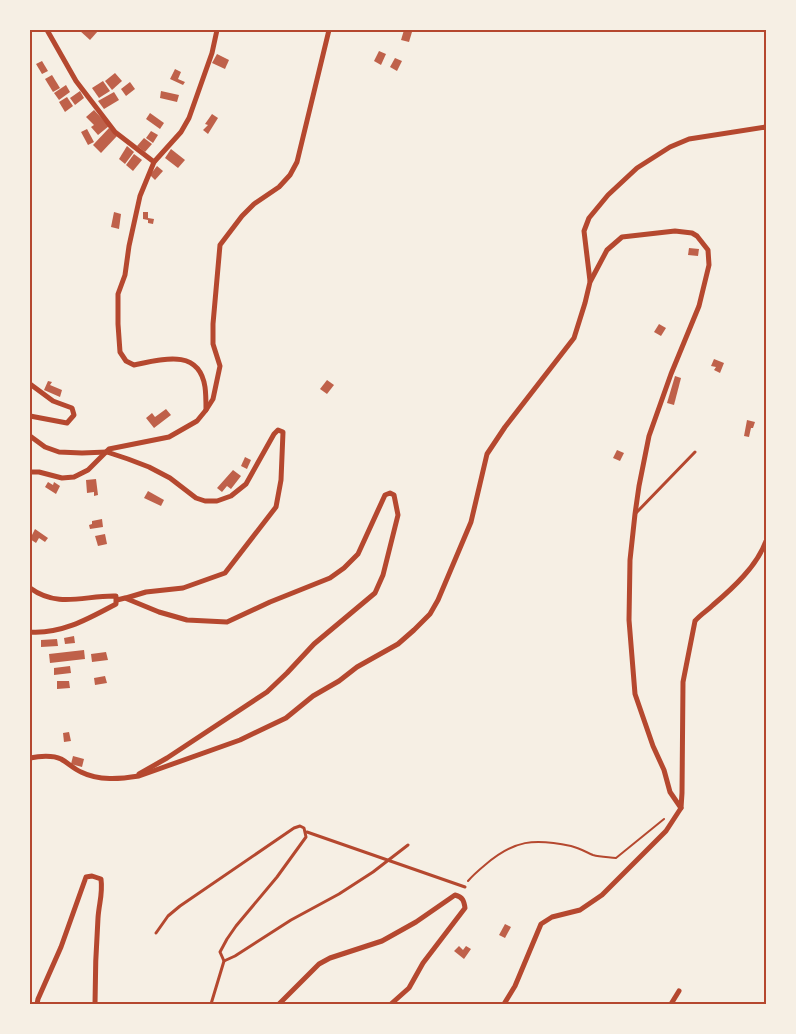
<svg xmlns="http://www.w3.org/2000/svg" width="796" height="1034" font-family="Georgia,serif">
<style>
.building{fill:#bf614a}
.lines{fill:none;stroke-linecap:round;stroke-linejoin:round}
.path{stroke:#b5482f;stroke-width:2}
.service{stroke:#b5482f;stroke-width:3}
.minor{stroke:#b5482f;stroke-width:5}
.neatline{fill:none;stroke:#b5482f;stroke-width:2}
</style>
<rect width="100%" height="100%" fill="#f6efe4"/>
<g class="building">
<polygon points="79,30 97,30 98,31 90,40"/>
<polygon points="404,30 412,32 409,42 401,40"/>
<polygon points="379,51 386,54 381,65 374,61"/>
<polygon points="217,54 229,60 225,69 212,63"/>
<polygon points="395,58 402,61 397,71 390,67"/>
<polygon points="42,61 48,71 42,74 36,64"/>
<polygon points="175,69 181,72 178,79 185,82 183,85 170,79"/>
<polygon points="115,73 122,81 112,90 105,81"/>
<polygon points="52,75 60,88 53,92 45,79"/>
<polygon points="103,81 110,91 99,98 92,88"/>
<polygon points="130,82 135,89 126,96 121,89"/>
<polygon points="66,85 70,92 59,100 54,93"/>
<polygon points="80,91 84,98 75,105 70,98"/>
<polygon points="161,91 179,95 177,102 160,98"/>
<polygon points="114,92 119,100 104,109 98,101"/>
<polygon points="67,97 73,106 65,112 59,102"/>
<polygon points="94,110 109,126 98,135 91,127 94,125 86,117"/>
<polygon points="150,113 164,123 160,129 146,119"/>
<polygon points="212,114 218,118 208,134 203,130 208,125 205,124"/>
<polygon points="109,128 117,136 101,153 93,145"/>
<polygon points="87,129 94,142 88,145 81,132"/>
<polygon points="151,131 158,135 153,143 146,138"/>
<polygon points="144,138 152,144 145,152 137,146"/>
<polygon points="127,146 134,152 125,164 119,159"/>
<polygon points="171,149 185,160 178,168 165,158"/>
<polygon points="134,154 142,160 133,171 126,165"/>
<polygon points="157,166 163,171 155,180 150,175"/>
<polygon points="114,212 121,214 119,229 111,227"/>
<polygon points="143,212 148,212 148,218 154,219 153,224 148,223 148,220 143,219"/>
<polygon points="689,248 699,249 698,256 688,255"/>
<polygon points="659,324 666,328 661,336 654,332"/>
<polygon points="714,359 724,363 720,373 714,370 716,367 711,366"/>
<polygon points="675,376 681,378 674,405 667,403"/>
<polygon points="327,380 334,385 327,394 320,389"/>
<polygon points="48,381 52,382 50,385 62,390 60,397 44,390"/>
<polygon points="166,409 171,415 154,428 146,418 152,413 155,417"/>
<polygon points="747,420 755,422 753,428 751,428 749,437 744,436"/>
<polygon points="617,450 624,453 620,461 613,458"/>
<polygon points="245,457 251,460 247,469 241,466"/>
<polygon points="233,470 241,476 231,489 227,486 222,492 217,488"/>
<polygon points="96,479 98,495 94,496 94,492 87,493 86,480"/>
<polygon points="48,482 53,485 54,482 60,486 56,494 45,487"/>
<polygon points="148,491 164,500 161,506 144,498"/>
<polygon points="102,519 103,527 90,529 89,525 92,524 92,521"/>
<polygon points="35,529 48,538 45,542 39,538 36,543 30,539"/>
<polygon points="105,534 107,544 98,546 95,536"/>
<polygon points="74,636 75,643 65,644 64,638"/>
<polygon points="57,639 58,646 41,647 41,640"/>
<polygon points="84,650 85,659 50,663 49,654"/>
<polygon points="106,652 108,660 92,662 91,654"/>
<polygon points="70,666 71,673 54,675 54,668"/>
<polygon points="105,676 107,683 95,685 94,678"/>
<polygon points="57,681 69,681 70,688 57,689"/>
<polygon points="69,732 71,741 64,742 63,733"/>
<polygon points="73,756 84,759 82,767 71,764"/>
<polygon points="505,924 511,927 505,938 499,935"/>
<polygon points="459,946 463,950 466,946 471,949 464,959 454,951"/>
</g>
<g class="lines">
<path class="path" d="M468 881C473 875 479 870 485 865 514 840 534 838 571 846 579 848 586 852 593 855 600 857 608 857 616 858L664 819"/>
<g class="service">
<polyline points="636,513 695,452"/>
<polyline points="307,832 465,887"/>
<polyline points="156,933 168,916 180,906 294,828 300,826 304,828 306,837 277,877 236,926 227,939 220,952 224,961 211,1004"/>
<polyline points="224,961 235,956 291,920 339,894 373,872 408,845"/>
</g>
<g class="minor">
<polyline points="47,30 76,81 115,132 154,162"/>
<polyline points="590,281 584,231 589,218 608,195 637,168 670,147 689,139 766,127"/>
<polyline points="30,384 53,401 72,408 74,415 67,423 30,416"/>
<polyline points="206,410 213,399 220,366 213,344 213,324 220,245 242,216 254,204 279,187 290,175 297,162 329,30"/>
<polyline points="30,436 45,447 59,452 82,453 107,452 128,459 149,467 170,478 196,498 205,501 217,501 231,496 246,484 274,434 278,430 283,432 281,480 276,507 225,573 183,588 146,592 126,598"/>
<path d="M30 472H39L62 478 74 477 88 470 109 449 169 437 197 421 206 410C206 403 206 394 205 387 199 347 160 360 134 365L126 361 120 352 118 324V294L125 275 129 246 140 196 154 162 181 132 189 118 212 53 217 30"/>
<path d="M30 588C59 609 85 595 116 596V604C88 619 62 634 30 632"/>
<polyline points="117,600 125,598 159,612 187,620 227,622 270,602 330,578 344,568 358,554 385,495 390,493 394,495 398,515 383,575 375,593 314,644 287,673 267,692 167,758 139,774"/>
<path d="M30 758C39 756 53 755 61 759 68 763 74 769 81 772 99 781 120 779 139 776L240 740 286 718 313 696 339 681 357 667 398 644 414 630 430 614 438 600 471 522 487 454 505 427 574 338 585 303 590 282 607 250 622 237 675 231 692 233 697 236 708 250 709 265 699 306 671 374 649 436 639 486 635 514 630 560 629 620 635 694 653 746 664 770 670 792 681 808 682 793 683 682 695 621C701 614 707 611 713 605 733 588 757 566 766 541"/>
<path d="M37 1004 38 999 61 947 86 877 92 876 101 879C103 894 99 903 98 918 96 947 95 975 95 1004"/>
<path d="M279 1004 319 964 330 958 382 941 416 922 455 895C463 897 464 901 465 908L423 963 409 988 391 1004"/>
<polyline points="504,1004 515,986 541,924 552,917 580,910 602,895 666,831 681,808"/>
<polyline points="671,1004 679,991"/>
</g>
</g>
<rect width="796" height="1034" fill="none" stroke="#f6efe4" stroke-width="62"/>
<rect x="31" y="31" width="734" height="972" class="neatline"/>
</svg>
